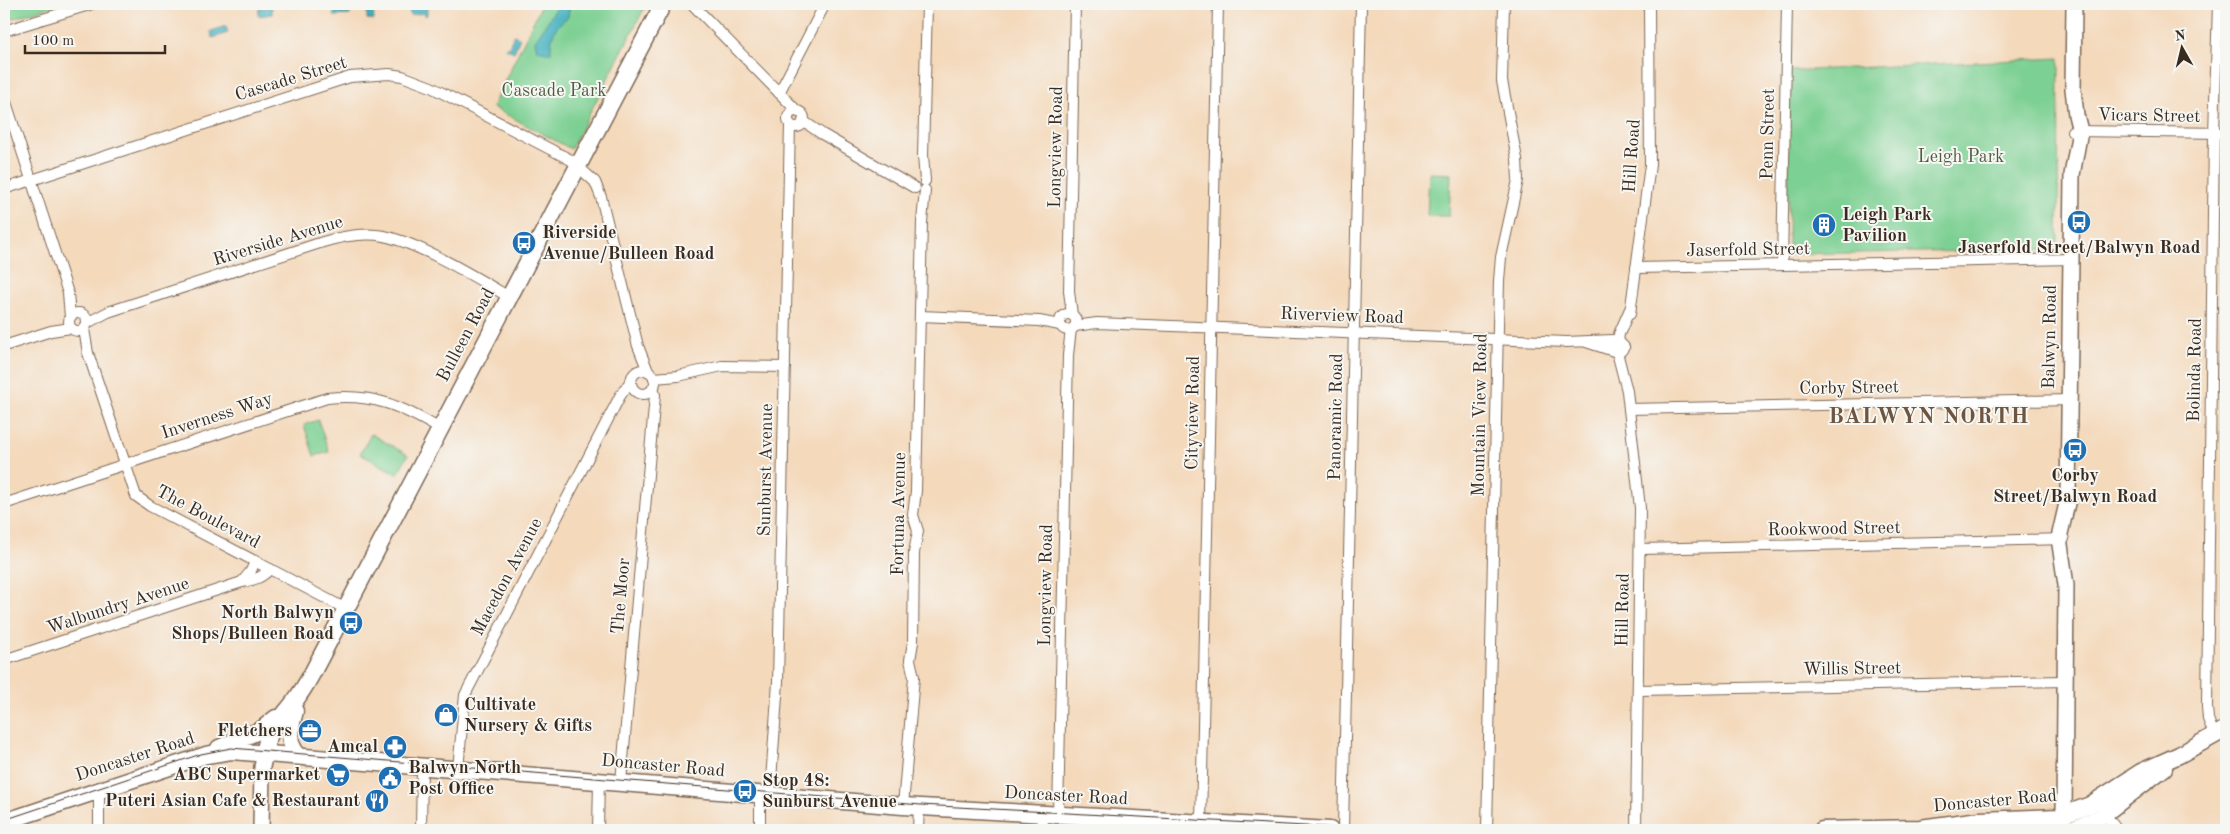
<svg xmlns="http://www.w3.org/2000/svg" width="2230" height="834" font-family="'Old Standard TT',serif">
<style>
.green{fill:#7dd093;stroke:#5c7d58}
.water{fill:#43b1bf;stroke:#3f6e6e}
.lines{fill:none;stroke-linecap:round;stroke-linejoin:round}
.street-casing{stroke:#7c6755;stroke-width:12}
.secondary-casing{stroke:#7c6755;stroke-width:18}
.primary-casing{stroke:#7c6755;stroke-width:19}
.street{stroke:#fff;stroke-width:10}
.secondary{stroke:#fff;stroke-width:15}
.primary{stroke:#fff;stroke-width:16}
.tram{stroke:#3b2a1e;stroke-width:1}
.labels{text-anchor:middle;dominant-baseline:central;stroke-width:4;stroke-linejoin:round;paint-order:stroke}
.street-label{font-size:18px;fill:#3b2a1e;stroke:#f6f6f2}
.park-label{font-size:18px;fill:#4f5c41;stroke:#f6f6f2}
.poi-label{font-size:18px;font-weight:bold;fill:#3b2a1e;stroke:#f6f6f2;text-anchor:start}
.district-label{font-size:22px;font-weight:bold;letter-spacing:1px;fill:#6e553f;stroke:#f6f6f2}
</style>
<rect width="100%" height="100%" fill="#f6f6f2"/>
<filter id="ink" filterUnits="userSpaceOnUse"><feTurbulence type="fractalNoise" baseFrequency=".02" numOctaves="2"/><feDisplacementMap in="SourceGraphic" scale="10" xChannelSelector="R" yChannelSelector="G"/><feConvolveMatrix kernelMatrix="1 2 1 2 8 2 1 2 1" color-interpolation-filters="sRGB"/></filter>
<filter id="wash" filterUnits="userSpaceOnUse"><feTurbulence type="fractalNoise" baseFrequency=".0096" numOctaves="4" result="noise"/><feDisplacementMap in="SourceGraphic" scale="20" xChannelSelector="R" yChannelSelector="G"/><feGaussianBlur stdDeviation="1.12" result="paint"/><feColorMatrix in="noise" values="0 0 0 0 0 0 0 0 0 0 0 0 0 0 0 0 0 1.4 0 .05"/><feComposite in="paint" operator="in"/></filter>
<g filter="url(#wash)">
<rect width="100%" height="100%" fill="#f4d9bb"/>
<g class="green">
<polygon points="4,4 60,4 4,21"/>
<polygon points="542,4 633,4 645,7 571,149 492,107"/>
<polygon points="2059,58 2058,245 2052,250 1788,254 1789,71"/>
<polygon points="1429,173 1451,174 1449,216 1427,216"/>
<polygon points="318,420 329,452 314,456 304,425"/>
<polygon points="371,434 408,455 397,474 360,454"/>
</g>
<g class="water">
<polygon points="367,4 373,5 374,20 367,19"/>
<path d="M559 4H570L568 17C555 25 550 37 551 53L537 50 535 41Z"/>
<polygon points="427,6 427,15 425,16 424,13 410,15 409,7"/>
<polygon points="272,7 272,14 258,16 259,8"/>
<polygon points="334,9 350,9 350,15 334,16"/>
<polygon points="226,26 228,33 212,38 211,31"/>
<polygon points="514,35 520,38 514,52 505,48 509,46"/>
</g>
</g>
<g filter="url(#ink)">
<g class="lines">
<g class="street-casing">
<g id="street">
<polyline points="692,4 798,112"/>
<polyline points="4,31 92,4"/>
<polyline points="779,93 825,4"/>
<polyline points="4,96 68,293 70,317"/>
<circle cx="796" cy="119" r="8"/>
<polyline points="803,121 822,134 915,188"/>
<polyline points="2072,131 2226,133"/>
<polyline points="925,181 923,155 927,4"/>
<polyline points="4,189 350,77 389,74 402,76 431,87 571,160 595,182 601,197 638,346 648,371"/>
<polyline points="1782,265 1787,4"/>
<polyline points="1636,268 2071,259"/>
<polyline points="1630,309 1619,334 1617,352 1627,391 1640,508 1636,830"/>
<circle cx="78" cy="322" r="9"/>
<circle cx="1068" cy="322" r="8"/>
<polyline points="1630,314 1650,165 1649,4"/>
<polyline points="1072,315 1069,291 1075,4"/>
<polyline points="920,316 1039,321 1060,325"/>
<path d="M87 323 108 312 323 242C343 236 364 232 384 236 421 244 475 277 509 297"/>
<polyline points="1075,326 1097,323 1566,342 1613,340 1619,342 1624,347 1621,351 1617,352 1586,342"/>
<polyline points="84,329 88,353 136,496 150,506 346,609"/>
<polyline points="4,346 51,331 71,328"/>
<circle cx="643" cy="382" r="12"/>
<polyline points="654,378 678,376 722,366 785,367"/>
<polyline points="1629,409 2069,400"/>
<path d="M4 504 327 398C373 393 401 406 440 429"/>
<polyline points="1641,549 2064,539"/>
<polyline points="242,582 251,571 255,561"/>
<path d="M4 660 242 582C255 580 261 578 270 569"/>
<polyline points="1639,690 2065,681"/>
<polyline points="2214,735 2208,719 2207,707 2214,133 2218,4"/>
<polyline points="458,769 465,695 620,396 630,382"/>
<polyline points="621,782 655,395 653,388"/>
<polyline points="770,795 778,682 790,124"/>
<polyline points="903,806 914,677 910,660 913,642 914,553 918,531 913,515 916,491 922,222 925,190"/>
<polyline points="2105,814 2117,830"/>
<polyline points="1058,816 1068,355 1071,329"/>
<polyline points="1201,824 1218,4"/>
<polyline points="99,830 99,790"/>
<polyline points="421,830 422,766"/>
<polyline points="598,830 599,781"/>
<polyline points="760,830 760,794"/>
<polyline points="918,830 919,807"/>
<polyline points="1042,830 1042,815"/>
<polyline points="1343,830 1361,4"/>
<polyline points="1487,830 1499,281 1501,257 1518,180 1517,159 1502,81 1504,4"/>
</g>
</g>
<g class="secondary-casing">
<g id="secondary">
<polyline points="2064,816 2066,585 2059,538 2068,499 2072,175 2080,131 2076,115 2073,89 2074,4"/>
<polyline points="261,830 262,767 265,753"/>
</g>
</g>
<g class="primary-casing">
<g id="primary">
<path d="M295 711C291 727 285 742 299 756"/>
<polyline points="219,748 261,730 276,718"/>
<path d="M265 753C265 730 288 713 299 695 306 685 312 674 317 664L663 4"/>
<polyline points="4,822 206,755 231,751 903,806 1330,830"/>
<polyline points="1822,830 1920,828 1980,820 2059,817 2090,805 2141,772 2179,755 2226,729"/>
<polyline points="2071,830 2099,818 2164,768"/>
</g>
</g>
<use href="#street" class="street"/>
<use href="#secondary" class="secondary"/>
<use href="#primary" class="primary"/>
<g class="tram">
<polyline points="4,820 201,754 231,748 921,805 1378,830"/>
<polyline points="1718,830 1932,826 1965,830"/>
<polyline points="1960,830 2042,828"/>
</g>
</g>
</g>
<defs>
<g id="bus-disc" transform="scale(1.25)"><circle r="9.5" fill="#1f6fb2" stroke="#f6f6f2"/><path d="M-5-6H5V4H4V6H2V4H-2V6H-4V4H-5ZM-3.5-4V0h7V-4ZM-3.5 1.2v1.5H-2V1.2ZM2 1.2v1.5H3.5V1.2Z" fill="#fff"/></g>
<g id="building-disc" transform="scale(1.25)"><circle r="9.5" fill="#1f6fb2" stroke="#f6f6f2"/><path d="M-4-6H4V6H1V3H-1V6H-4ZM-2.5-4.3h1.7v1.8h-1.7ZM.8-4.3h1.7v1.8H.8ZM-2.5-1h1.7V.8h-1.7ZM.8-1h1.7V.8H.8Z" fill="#fff"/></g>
<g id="shop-disc" transform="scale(1.25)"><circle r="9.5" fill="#1f6fb2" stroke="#f6f6f2"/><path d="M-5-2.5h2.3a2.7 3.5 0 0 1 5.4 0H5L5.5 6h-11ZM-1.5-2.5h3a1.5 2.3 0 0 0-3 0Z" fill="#fff"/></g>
<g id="office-disc" transform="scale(1.25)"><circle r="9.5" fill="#1f6fb2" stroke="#f6f6f2"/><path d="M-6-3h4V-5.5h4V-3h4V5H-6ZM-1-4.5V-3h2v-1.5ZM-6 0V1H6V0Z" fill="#fff"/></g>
<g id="pharmacy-disc" transform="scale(1.25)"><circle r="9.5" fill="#1f6fb2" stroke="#f6f6f2"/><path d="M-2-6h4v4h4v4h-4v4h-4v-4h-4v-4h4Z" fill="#fff"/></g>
<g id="supermarket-disc" transform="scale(1.25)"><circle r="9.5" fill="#1f6fb2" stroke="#f6f6f2"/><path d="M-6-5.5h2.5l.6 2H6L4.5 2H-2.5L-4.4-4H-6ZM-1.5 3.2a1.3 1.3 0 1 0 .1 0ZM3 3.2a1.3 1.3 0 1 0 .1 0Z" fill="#fff"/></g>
<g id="civic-disc" transform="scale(1.25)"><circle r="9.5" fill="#1f6fb2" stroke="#f6f6f2"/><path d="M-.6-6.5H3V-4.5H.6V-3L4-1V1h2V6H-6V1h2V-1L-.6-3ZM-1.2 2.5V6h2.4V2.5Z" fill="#fff"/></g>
<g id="restaurant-disc" transform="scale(1.25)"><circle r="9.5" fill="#1f6fb2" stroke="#f6f6f2"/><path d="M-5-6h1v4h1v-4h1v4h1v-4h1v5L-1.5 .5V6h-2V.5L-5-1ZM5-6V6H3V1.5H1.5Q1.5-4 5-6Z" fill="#fff"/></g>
</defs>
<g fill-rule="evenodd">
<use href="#bus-disc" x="2079" y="222"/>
<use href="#building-disc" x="1824" y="225"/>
<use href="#bus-disc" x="524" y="243"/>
<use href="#bus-disc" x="2075" y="450"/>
<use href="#bus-disc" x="351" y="623"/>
<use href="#shop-disc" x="446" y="715"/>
<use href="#office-disc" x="310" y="731"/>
<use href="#pharmacy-disc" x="395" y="747"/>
<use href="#supermarket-disc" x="338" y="775"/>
<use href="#civic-disc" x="390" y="778"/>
<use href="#bus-disc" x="745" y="791"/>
<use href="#restaurant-disc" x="377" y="801"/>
</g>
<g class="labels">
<g class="street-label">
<text transform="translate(291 79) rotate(-17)">Cascade Street</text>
<text transform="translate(2149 116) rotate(1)">Vicars Street</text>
<text transform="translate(1768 134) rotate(-89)">Penn Street</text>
<text transform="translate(1056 147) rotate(-89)">Longview Road</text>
<text transform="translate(1632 156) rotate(-86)">Hill Road</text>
<text transform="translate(278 241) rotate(-17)">Riverside Avenue</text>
<text transform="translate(1748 250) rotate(-1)">Jaserfold Street</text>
<text transform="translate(1342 316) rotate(2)">Riverview Road</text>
<text transform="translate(466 335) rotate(-62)">Bulleen Road</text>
<text transform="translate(2050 337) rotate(-89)">Balwyn Road</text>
<text transform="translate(2195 370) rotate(-89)">Bolinda Road</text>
<text transform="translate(1849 388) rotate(-1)">Corby Street</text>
<text transform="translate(1193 413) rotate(-89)">Cityview Road</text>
<text transform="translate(1480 415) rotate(-89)">Mountain View Road</text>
<text transform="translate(217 416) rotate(-18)">Inverness Way</text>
<text transform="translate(1336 417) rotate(-89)">Panoramic Road</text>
<text transform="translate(766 470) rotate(-89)">Sunburst Avenue</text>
<text transform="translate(899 514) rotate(-89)">Fortuna Avenue</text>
<text transform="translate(208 517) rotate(28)">The Boulevard</text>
<text transform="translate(1834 529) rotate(-1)">Rookwood Street</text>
<text transform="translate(507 577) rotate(-62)">Macedon Avenue</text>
<text transform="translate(1046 585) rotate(-89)">Longview Road</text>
<text transform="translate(621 596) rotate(-85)">The Moor</text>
<text transform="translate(118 606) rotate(-18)">Walbundry Avenue</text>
<text transform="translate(1623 610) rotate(-89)">Hill Road</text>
<text transform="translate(1852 669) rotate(-1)">Willis Street</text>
<text transform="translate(135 757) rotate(-18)">Doncaster Road</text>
<text transform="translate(663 766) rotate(5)">Doncaster Road</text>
<text transform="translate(1066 796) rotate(3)">Doncaster Road</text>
<text transform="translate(1995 801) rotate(-5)">Doncaster Road</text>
</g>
<g class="park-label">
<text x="554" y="91">Cascade Park</text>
<text x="1961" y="157">Leigh Park</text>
</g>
<g class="poi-label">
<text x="1842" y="215">Leigh Park<tspan x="1842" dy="21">Pavilion</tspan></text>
<text x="542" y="233">Riverside<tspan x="542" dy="21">Avenue/Bulleen Road</tspan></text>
<text x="2079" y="248" text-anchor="middle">Jaserfold Street/Balwyn Road</text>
<text x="2075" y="476" text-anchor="middle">Corby<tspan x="2075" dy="21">Street/Balwyn Road</tspan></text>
<text x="334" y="613" text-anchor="end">North Balwyn<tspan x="334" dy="21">Shops/Bulleen Road</tspan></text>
<text x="464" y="705">Cultivate<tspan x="464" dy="21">Nursery &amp; Gifts</tspan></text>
<text x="292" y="731" text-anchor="end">Fletchers</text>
<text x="378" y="747" text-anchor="end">Amcal</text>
<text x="408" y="768">Balwyn North<tspan x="408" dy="21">Post Office</tspan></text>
<text x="320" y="775" text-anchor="end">ABC Supermarket</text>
<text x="762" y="781">Stop 48:<tspan x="762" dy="21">Sunburst Avenue</tspan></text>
<text x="360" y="801" text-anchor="end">Puteri Asian Cafe &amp; Restaurant</text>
</g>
<g class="district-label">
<text x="1929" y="417">BALWYN NORTH</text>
</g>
</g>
<rect width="2230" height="834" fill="none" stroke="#f6f6f2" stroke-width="20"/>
<g transform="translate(2182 48) rotate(352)" stroke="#f6f6f2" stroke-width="4" paint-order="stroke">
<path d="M0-4L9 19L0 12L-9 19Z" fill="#3b2a1e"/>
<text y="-8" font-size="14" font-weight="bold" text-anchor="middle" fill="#3b2a1e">N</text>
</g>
<path d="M25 45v8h140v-8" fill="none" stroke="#3b2a1e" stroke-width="2.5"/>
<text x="32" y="45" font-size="15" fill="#3b2a1e" stroke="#f6f6f2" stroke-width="4" paint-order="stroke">100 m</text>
</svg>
